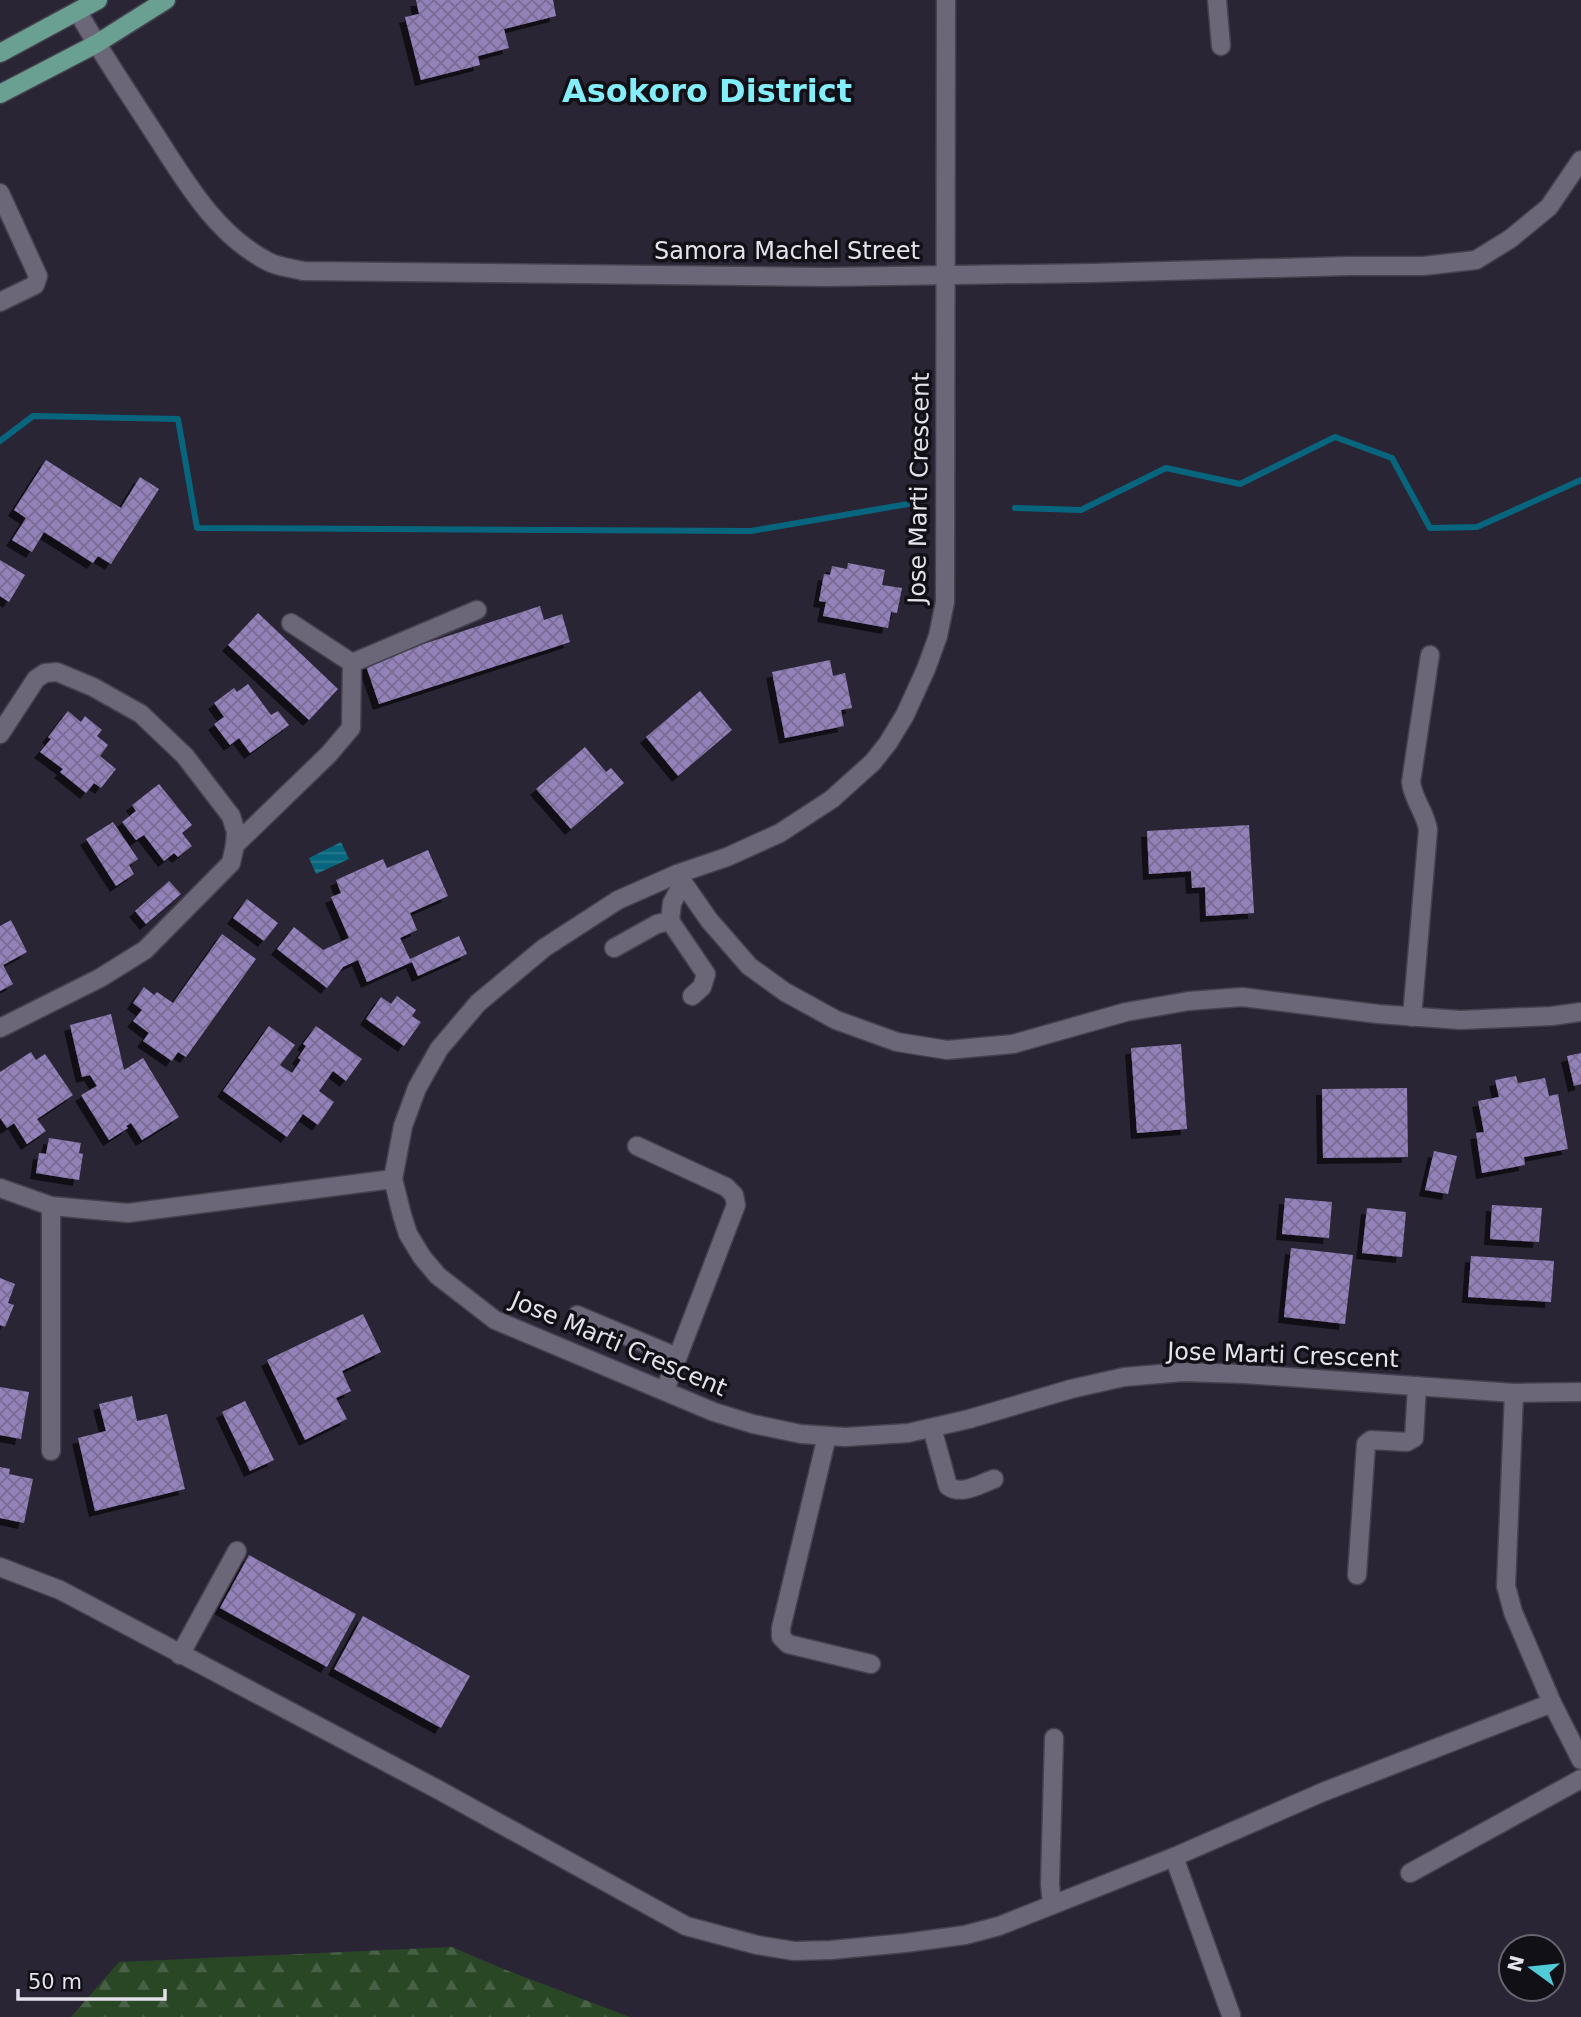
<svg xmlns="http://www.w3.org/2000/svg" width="1581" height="2017" font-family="'DejaVu Sans',sans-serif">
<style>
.forest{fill:url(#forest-firs)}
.water{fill:url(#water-rules)}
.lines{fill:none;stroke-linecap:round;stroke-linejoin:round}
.stream{stroke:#07667e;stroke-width:6}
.building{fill:url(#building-cross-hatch);filter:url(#shadow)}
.minor-casing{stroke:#45414e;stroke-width:21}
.major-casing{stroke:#45414e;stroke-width:21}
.minor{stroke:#6b6678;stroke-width:18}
.major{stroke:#6aa092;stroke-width:18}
.labels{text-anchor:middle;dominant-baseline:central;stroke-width:7;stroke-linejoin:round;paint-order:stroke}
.street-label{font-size:24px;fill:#e5e2ec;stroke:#121017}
.district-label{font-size:32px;font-weight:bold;fill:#83eef9;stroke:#121017}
</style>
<defs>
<pattern id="forest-firs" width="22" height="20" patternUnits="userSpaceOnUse" patternTransform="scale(1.75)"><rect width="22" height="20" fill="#294625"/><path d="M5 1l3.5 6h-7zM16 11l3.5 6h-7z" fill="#486045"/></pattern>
<pattern id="water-rules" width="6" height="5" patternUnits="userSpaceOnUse" patternTransform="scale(1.75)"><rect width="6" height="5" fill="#07667e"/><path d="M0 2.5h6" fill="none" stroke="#2b7c90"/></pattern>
<pattern id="building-cross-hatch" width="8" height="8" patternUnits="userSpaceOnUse" patternTransform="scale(1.75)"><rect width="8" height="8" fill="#9381ba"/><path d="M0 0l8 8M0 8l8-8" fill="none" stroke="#786c92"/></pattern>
<filter id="shadow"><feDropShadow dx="-6" dy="6" stdDeviation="0" flood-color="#0009"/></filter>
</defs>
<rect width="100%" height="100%" fill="#2a2535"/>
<polygon class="forest" points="452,1947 501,1968 630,2017 71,2017 119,1962"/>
<polygon class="water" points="341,842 349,859 316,874 309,858"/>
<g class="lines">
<g class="stream">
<polyline points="0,441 33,416 178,419 197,528 751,531 908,504"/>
<polyline points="1015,508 1081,510 1166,468 1240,484 1335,437 1392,458 1430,528 1477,527 1581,480"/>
</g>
</g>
<g class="building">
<polygon points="416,0 553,0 556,16 504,29 509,48 478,56 480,65 421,80 405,17 419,14"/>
<polygon points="46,460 121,508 140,477 159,489 111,564 98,556 93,563 44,532 32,552 12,540 26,518 14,510"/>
<polygon points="0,560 25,575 9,602 0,596"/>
<polygon points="848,563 885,570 882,585 902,588 897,613 891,612 888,628 823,616 826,602 819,601 824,574 830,575 832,566 847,569"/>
<polygon points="540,606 544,620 562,614 570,642 379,704 365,663"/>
<polygon points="258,613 338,689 309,720 228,645"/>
<polygon points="830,660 833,676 845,673 852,708 841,710 844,726 785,738 772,672"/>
<polygon points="248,684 271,715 278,711 289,725 250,753 239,738 230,745 214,724 224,717 214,703 234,688 237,692"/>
<polygon points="700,691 732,730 678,776 646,737"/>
<polygon points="68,711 81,722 85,716 102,730 97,736 108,745 100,756 116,769 101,788 94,783 86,793 60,772 63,769 40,752 51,739 48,737"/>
<polygon points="585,747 606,772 611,768 624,783 571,829 536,789"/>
<polygon points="159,784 192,825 182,833 192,846 178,857 174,853 164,861 144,835 136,840 122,822 136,811 132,805"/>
<polygon points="113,822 138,859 129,865 134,874 116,886 86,839"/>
<polygon points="1249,825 1254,913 1206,916 1205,887 1192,888 1191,871 1149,874 1147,831"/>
<polygon points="428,850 448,896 410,913 417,930 400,938 410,959 459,936 467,954 418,976 412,962 367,982 358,960 343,967 327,988 277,949 294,927 323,950 349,938 331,897 341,893 336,880 383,859 387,868"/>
<polygon points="169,881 181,894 146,924 135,911"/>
<polygon points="247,899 278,923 264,941 233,918"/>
<polygon points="11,920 27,952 3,965 13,984 0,991 0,926"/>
<polygon points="222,934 256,959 186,1057 178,1052 172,1061 143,1041 149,1033 133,1021 142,1010 133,1003 144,987 154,995 157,992 173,1003"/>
<polygon points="397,996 416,1010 412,1016 421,1022 404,1046 366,1019 381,997 391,1004"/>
<polygon points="111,1014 124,1070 143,1058 179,1117 142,1140 131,1123 126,1126 128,1128 109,1140 81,1095 97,1086 90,1075 82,1077 70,1025"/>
<polygon points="269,1026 295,1045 280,1065 292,1073 301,1060 298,1058 306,1046 303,1044 316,1026 362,1059 346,1081 333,1071 319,1091 334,1102 318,1125 303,1114 287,1137 223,1091"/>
<polygon points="1181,1044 1187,1129 1137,1133 1131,1048"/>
<polygon points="31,1052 36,1060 45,1054 73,1095 37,1119 46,1131 27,1144 14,1123 7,1128 0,1118 0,1072"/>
<polygon points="1581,1053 1581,1084 1574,1086 1567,1056"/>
<polygon points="1516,1076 1518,1083 1545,1078 1549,1096 1558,1094 1568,1149 1524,1157 1525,1165 1482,1173 1476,1133 1484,1132 1478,1101 1499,1097 1495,1080"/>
<polygon points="1407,1088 1408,1157 1323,1158 1322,1089"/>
<polygon points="49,1138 81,1143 79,1153 83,1154 79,1180 36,1173 39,1153 46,1154"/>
<polygon points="1434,1151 1457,1156 1448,1194 1425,1190"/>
<polygon points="1285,1198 1332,1202 1329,1238 1282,1234"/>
<polygon points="1492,1205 1542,1208 1539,1242 1490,1239"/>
<polygon points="1367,1208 1406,1212 1402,1257 1362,1253"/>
<polygon points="1291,1248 1353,1255 1345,1324 1284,1317"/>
<polygon points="1471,1256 1554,1261 1551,1302 1468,1297"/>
<polygon points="0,1278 15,1284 8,1303 14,1305 5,1327 0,1325"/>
<polygon points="363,1314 381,1352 342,1371 351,1391 336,1398 347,1419 305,1440 267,1360"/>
<polygon points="0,1387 29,1392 21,1439 0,1435"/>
<polygon points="132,1396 137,1421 167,1414 185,1489 95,1511 78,1438 106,1431 99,1404"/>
<polygon points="245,1401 274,1460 250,1471 222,1412"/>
<polygon points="0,1467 10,1469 9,1474 33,1479 24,1523 0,1518"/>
<polygon points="249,1555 356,1614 327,1667 220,1608"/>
<polygon points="363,1616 470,1676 441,1728 334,1669"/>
</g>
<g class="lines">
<g class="minor-casing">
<g id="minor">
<polyline points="946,0 945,602 938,636 926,669 905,715 888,743 873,762 832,799 780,833 727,857 677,874 618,900 544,948 478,1003 439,1049 417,1088 403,1126 393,1179 402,1215 408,1234 422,1257 438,1276 495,1320 714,1412 753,1424 801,1434 845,1437 908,1433 969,1419 1071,1389 1124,1377 1183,1372 1244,1374 1514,1393 1581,1392"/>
<polyline points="1217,0 1221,46"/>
<path d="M78 12C100 51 125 88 149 125 182 175 212 232 267 261 277 267 292 268 303 271L827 277 1092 273 1349 266H1423L1476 260 1510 239 1549 207 1581 160"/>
<polyline points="0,193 38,276 35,285 0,302"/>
<polyline points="291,623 352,663"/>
<polyline points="0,734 36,679 45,673 57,672 93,687 141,714 185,756 231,816 236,832 235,845 231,863 145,950 100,978 0,1028"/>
<polyline points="235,845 329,754 351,728 352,663 477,610"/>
<polyline points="677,874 709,920 749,966 785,992 836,1020 897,1042 947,1050 1013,1044 1126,1012 1189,1001 1242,997 1378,1014 1460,1020 1552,1016 1581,1012"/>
<polyline points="683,882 672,903 670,921 706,974 702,987 692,996"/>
<polyline points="614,948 657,924 670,921"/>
<path d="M1412 1017 1428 830C1426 813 1413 800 1411 782L1430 655"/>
<polyline points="637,1146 726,1187 734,1195 736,1205 665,1390"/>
<polyline points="0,1188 51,1206 128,1213 393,1179"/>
<polyline points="51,1206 51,1451"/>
<polyline points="577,1315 677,1357"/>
<polyline points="1514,1393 1506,1586 1513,1612 1552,1703 1581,1760"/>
<path d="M932 1428 948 1486C961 1496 980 1484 994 1479"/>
<polyline points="827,1436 781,1628 781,1637 788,1644 871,1664"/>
<polyline points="0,1567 60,1590 437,1789 686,1926 757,1945 794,1951 831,1950 905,1943 965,1935 999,1926 1174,1857 1323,1792 1552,1703"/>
<polyline points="1357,1575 1366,1444 1371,1440 1407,1442 1414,1438 1417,1386"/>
<polyline points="180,1655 237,1551"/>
<polyline points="1174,1857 1231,2015"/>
<polyline points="1410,1873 1581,1779"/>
<polyline points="1052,1905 1050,1884 1054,1738"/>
</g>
</g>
<g class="major-casing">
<g id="major">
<polyline points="0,53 98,0"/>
<polyline points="0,94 96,44 166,0"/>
</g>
</g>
<use href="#minor" class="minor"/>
<use href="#major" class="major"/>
</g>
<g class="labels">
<g class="street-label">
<text x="787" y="251">Samora Machel Street</text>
<text transform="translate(919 488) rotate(-89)">Jose Marti Crescent</text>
<text transform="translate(619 1344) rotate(23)">Jose Marti Crescent</text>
<text transform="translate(1283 1355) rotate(2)">Jose Marti Crescent</text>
</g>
<g class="district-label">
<text x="707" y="91">Asokoro District</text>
</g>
</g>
<g transform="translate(1532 1968) rotate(285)"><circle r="33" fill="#121017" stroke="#66646c" stroke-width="2"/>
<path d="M0-5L12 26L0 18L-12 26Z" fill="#52cbd8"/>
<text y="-10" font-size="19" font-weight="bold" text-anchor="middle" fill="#e5e2ec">N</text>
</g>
<path d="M18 1989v10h147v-10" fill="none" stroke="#e5e2ec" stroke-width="3.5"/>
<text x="28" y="1989" font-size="21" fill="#e5e2ec" stroke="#121017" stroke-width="5" paint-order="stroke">50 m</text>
</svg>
